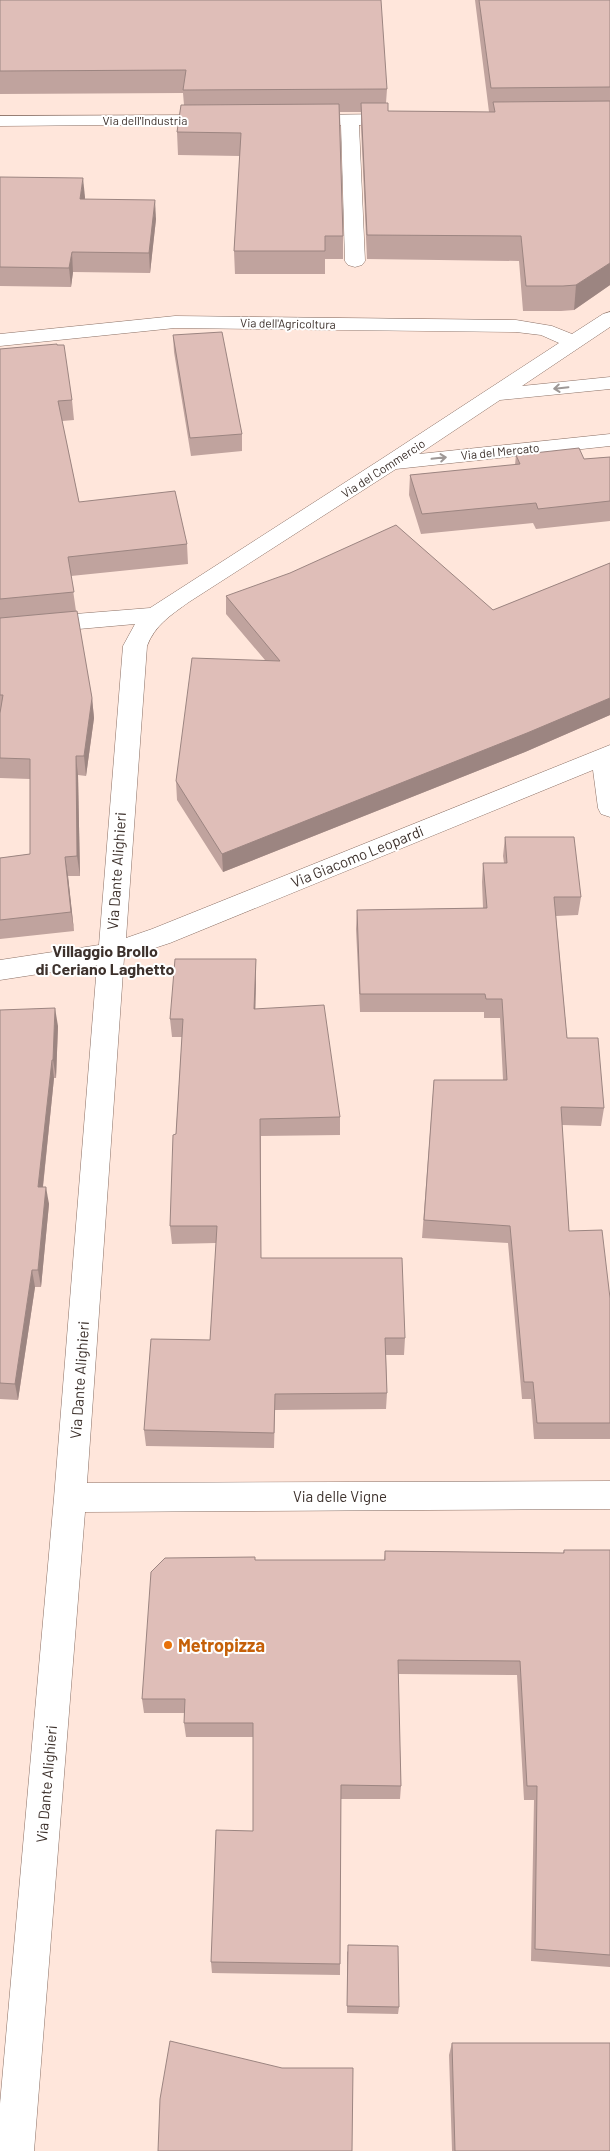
<svg xmlns="http://www.w3.org/2000/svg" width="610" height="2151" font-family="Barlow,sans-serif">
<style>
.lines{fill:none;stroke-linecap:round;stroke-linejoin:round}
.minor-casing{stroke:#8b7065;stroke-width:1}
.minor{fill:#fff;fill-rule:evenodd}
.wall{fill:#c0a39e}
.shaded-wall{fill:#9c8581}
.building{fill:#dfbeb8;stroke:#9c8581}
.oneway{stroke:#9e9896}
.food-dot{fill:#e8710a;stroke:#fff;stroke-width:2}
.labels{text-anchor:middle;dominant-baseline:central;stroke-width:4;stroke-linejoin:round;paint-order:stroke}
.far-street-label{font-size:12px;fill:#3d312c;stroke:#fff}
.street-label{font-size:15px;fill:#3d312c;stroke:#fff}
.neighbourhood-label{font-size:16px;font-weight:bold;fill:#3d312c;stroke:#fff}
.near-food-label{font-size:18px;font-weight:bold;fill:#c56008;stroke:#fff;text-anchor:start}
</style>
<rect width="100%" height="100%" fill="#ffe6db"/>
<g class="lines">
<g class="minor-casing">
<g id="minor">
<polygon points="399,114 405,115 408,119 405,123 359,125 365,261 362,265 355,267 348,265 345,261 341,125 302,125 296,124 293,120 296,116 302,115"/>
<polygon points="216,115 222,116 225,120 222,124 0,126 0,116"/>
<path d="M610 312V327L522 386 610 377V389L500 400 419 454 610 434V446L396 469 189 602C171 615 155 625 147 646L126 938 152 929 610 745V817L601 814 598 808 593 770 170 943 124 958 87 1483 610 1481V1509L85 1512 34 2151H0V2104L54 1498 97 965 0 980V960L99 945 123 646 135 624 0 636V620L150 608 383 458 559 343 541 335 516 332 175 328 0 346V334L175 316 516 320 552 326 572 334 603 314Z"/>
</g>
</g>
<use href="#minor" class="minor"/>
</g>
<g class="wall">
<polygon points="0,0 387,89 386,103 388,111 489,112 475,0 610,0 610,285 574,310 561,311 523,311 519,261 367,259 361,127 361,112 340,112 343,236 343,259 325,259 325,274 235,274 234,251 240,156 178,155 177,132 184,105 183,93 0,94"/>
<polygon points="0,177 85,197 85,199 156,219 150,273 73,272 71,287 0,286"/>
<polygon points="173,335 242,434 242,451 191,456 174,352"/>
<polygon points="57,345 72,400 74,420 62,421 79,502 187,544 188,564 71,576 76,611 92,698 94,718 86,776 78,775 80,876 68,876 74,931 0,939 0,858 30,854 30,779 0,778 0,349"/>
<polygon points="516,455 584,459 610,457 610,521 536,529 533,523 421,534 409,495 410,475 515,465"/>
<polygon points="610,563 610,715 525,752 223,872 177,800 176,781 265,660 226,614 226,596 493,610"/>
<polygon points="505,837 581,897 578,915 556,916 567,1038 604,1108 601,1126 562,1125 569,1231 610,1298 610,1439 534,1439 531,1399 522,1399 508,1243 422,1238 434,1080 503,1080 500,1018 484,1018 484,1012 360,1012 356,929 357,910 483,908 482,882 483,863 504,863 503,856"/>
<polygon points="256,959 256,978 255,1009 340,1117 340,1135 261,1136 261,1258 405,1338 404,1355 386,1355 387,1393 386,1409 275,1410 274,1448 146,1446 144,1430 210,1340 216,1243 172,1244 170,1226 182,1037 172,1037 170,1019"/>
<polygon points="0,1010 58,1026 56,1078 54,1078 43,1187 49,1204 41,1287 35,1287 18,1400 0,1399"/>
<polygon points="564,1550 610,1550 610,1967 531,1961 534,1800 524,1800 517,1675 398,1674 401,1786 400,1799 341,1799 340,1975 212,1973 211,1962 253,1831 253,1737 186,1737 184,1723 184,1713 144,1713 142,1699 255,1560 384,1560 385,1551 563,1553"/>
<polygon points="347,1951 399,2007 398,2014 347,2013"/>
<polygon points="452,2043 610,2151 452,2151 449,2055"/>
</g>
<g class="shaded-wall">
<polygon points="83,178 85,197 82,218 80,199"/>
<polygon points="155,200 156,219 150,273 149,253"/>
<polygon points="72,252 73,272 71,287 69,268"/>
<polygon points="610,263 610,285 574,310 576,285"/>
<polygon points="92,698 94,718 86,776 84,756"/>
<polygon points="610,698 610,715 525,752 223,872 222,854"/>
<polygon points="76,756 78,775 80,876 77,856"/>
<polygon points="65,857 68,876 74,931 71,912"/>
<polygon points="256,959 256,978 255,1027 254,1009"/>
<polygon points="55,1008 58,1026 56,1078 53,1060"/>
<polygon points="52,1060 54,1078 41,1204 38,1187"/>
<polygon points="46,1187 49,1204 41,1287 38,1270"/>
<polygon points="32,1270 35,1287 18,1400 15,1384"/>
</g>
<g class="building">
<polygon points="0,0 381,0 387,89 183,90 186,70 0,71"/>
<polygon points="479,0 610,0 610,87 491,88"/>
<polygon points="610,101 610,263 576,285 563,286 526,286 521,236 367,235 361,103 388,103 388,111 495,112 493,102"/>
<polygon points="339,104 343,236 325,236 325,251 234,251 241,133 177,132 181,105"/>
<polygon points="0,177 83,178 80,199 155,200 149,253 72,252 69,268 0,267"/>
<polygon points="222,332 242,434 190,438 173,335"/>
<polygon points="57,344 57,345 64,345 72,400 58,401 79,502 175,491 187,544 68,557 74,592 0,599 0,349"/>
<polygon points="579,448 584,459 610,457 610,501 538,509 536,503 422,514 410,475 520,464 516,455"/>
<polygon points="396,525 493,610 610,563 610,698 527,733 222,854 176,781 192,658 280,661 226,596 290,573"/>
<polygon points="77,611 92,698 84,756 76,756 77,856 65,857 71,912 0,920 0,858 30,854 30,759 0,758 0,713 3,695 0,695 0,618"/>
<polygon points="505,837 574,837 581,897 554,897 567,1038 598,1038 604,1108 561,1107 569,1231 602,1230 610,1298 610,1423 537,1423 533,1382 524,1382 510,1226 424,1220 434,1080 507,1080 502,999 486,999 485,994 360,994 357,910 487,908 483,863 507,863"/>
<polygon points="175,959 256,959 254,1009 324,1005 340,1117 260,1119 261,1258 402,1258 405,1338 385,1338 387,1393 275,1394 274,1433 144,1430 151,1339 210,1340 217,1226 170,1226 173,1135 176,1134 183,1019 170,1019"/>
<polygon points="55,1008 53,1060 52,1060 38,1187 46,1187 38,1270 32,1270 15,1384 0,1383 0,1010"/>
<polygon points="564,1550 610,1550 610,1955 535,1949 537,1786 527,1786 520,1661 398,1660 401,1786 341,1785 340,1964 211,1962 216,1830 253,1831 253,1723 184,1723 185,1699 142,1699 151,1572 165,1558 255,1557 255,1560 385,1560 385,1551 564,1553"/>
<polygon points="348,1945 398,1946 399,2007 347,2006"/>
<polygon points="170,2041 282,2068 353,2068 352,2151 158,2151 160,2099"/>
<polygon points="452,2043 610,2043 610,2151 455,2151"/>
</g>
<defs><path id="oneway-shaft" d="M-6 0H5M1.5-3L5.5 0L1.5 3" fill="none" stroke-width="1.6" stroke-linecap="round" stroke-linejoin="round" transform="scale(1.25)"/></defs>
<g class="oneway">
<use href="#oneway-shaft" transform="translate(561 388) rotate(174)"/>
<use href="#oneway-shaft" transform="translate(439 458) rotate(-6)"/>
</g>
<circle class="food-dot" cx="168" cy="1645" r="5"/>
<g class="labels">
<g class="far-street-label">
<text x="145" y="120">Via dell'Industria</text>
<text transform="translate(288 323) rotate(1)">Via dell'Agricoltura</text>
<text transform="translate(500 451) rotate(-6)">Via del Mercato</text>
<text transform="translate(383 468) rotate(-33)">Via del Commercio</text>
</g>
<g class="street-label">
<text transform="translate(357 856) rotate(-22)">Via Giacomo Leopardi</text>
<text transform="translate(116 871) rotate(-86)">Via Dante Alighieri</text>
<text transform="translate(79 1380) rotate(-86)">Via Dante Alighieri</text>
<text x="340" y="1496">Via delle Vigne</text>
<text transform="translate(46 1784) rotate(-85)">Via Dante Alighieri</text>
</g>
<g class="neighbourhood-label">
<text x="105" y="950">Villaggio Brollo<tspan x="105" dy="18">di Ceriano Laghetto</tspan></text>
</g>
<g class="near-food-label">
<text x="178" y="1645">Metropizza</text>
</g>
</g>
</svg>
